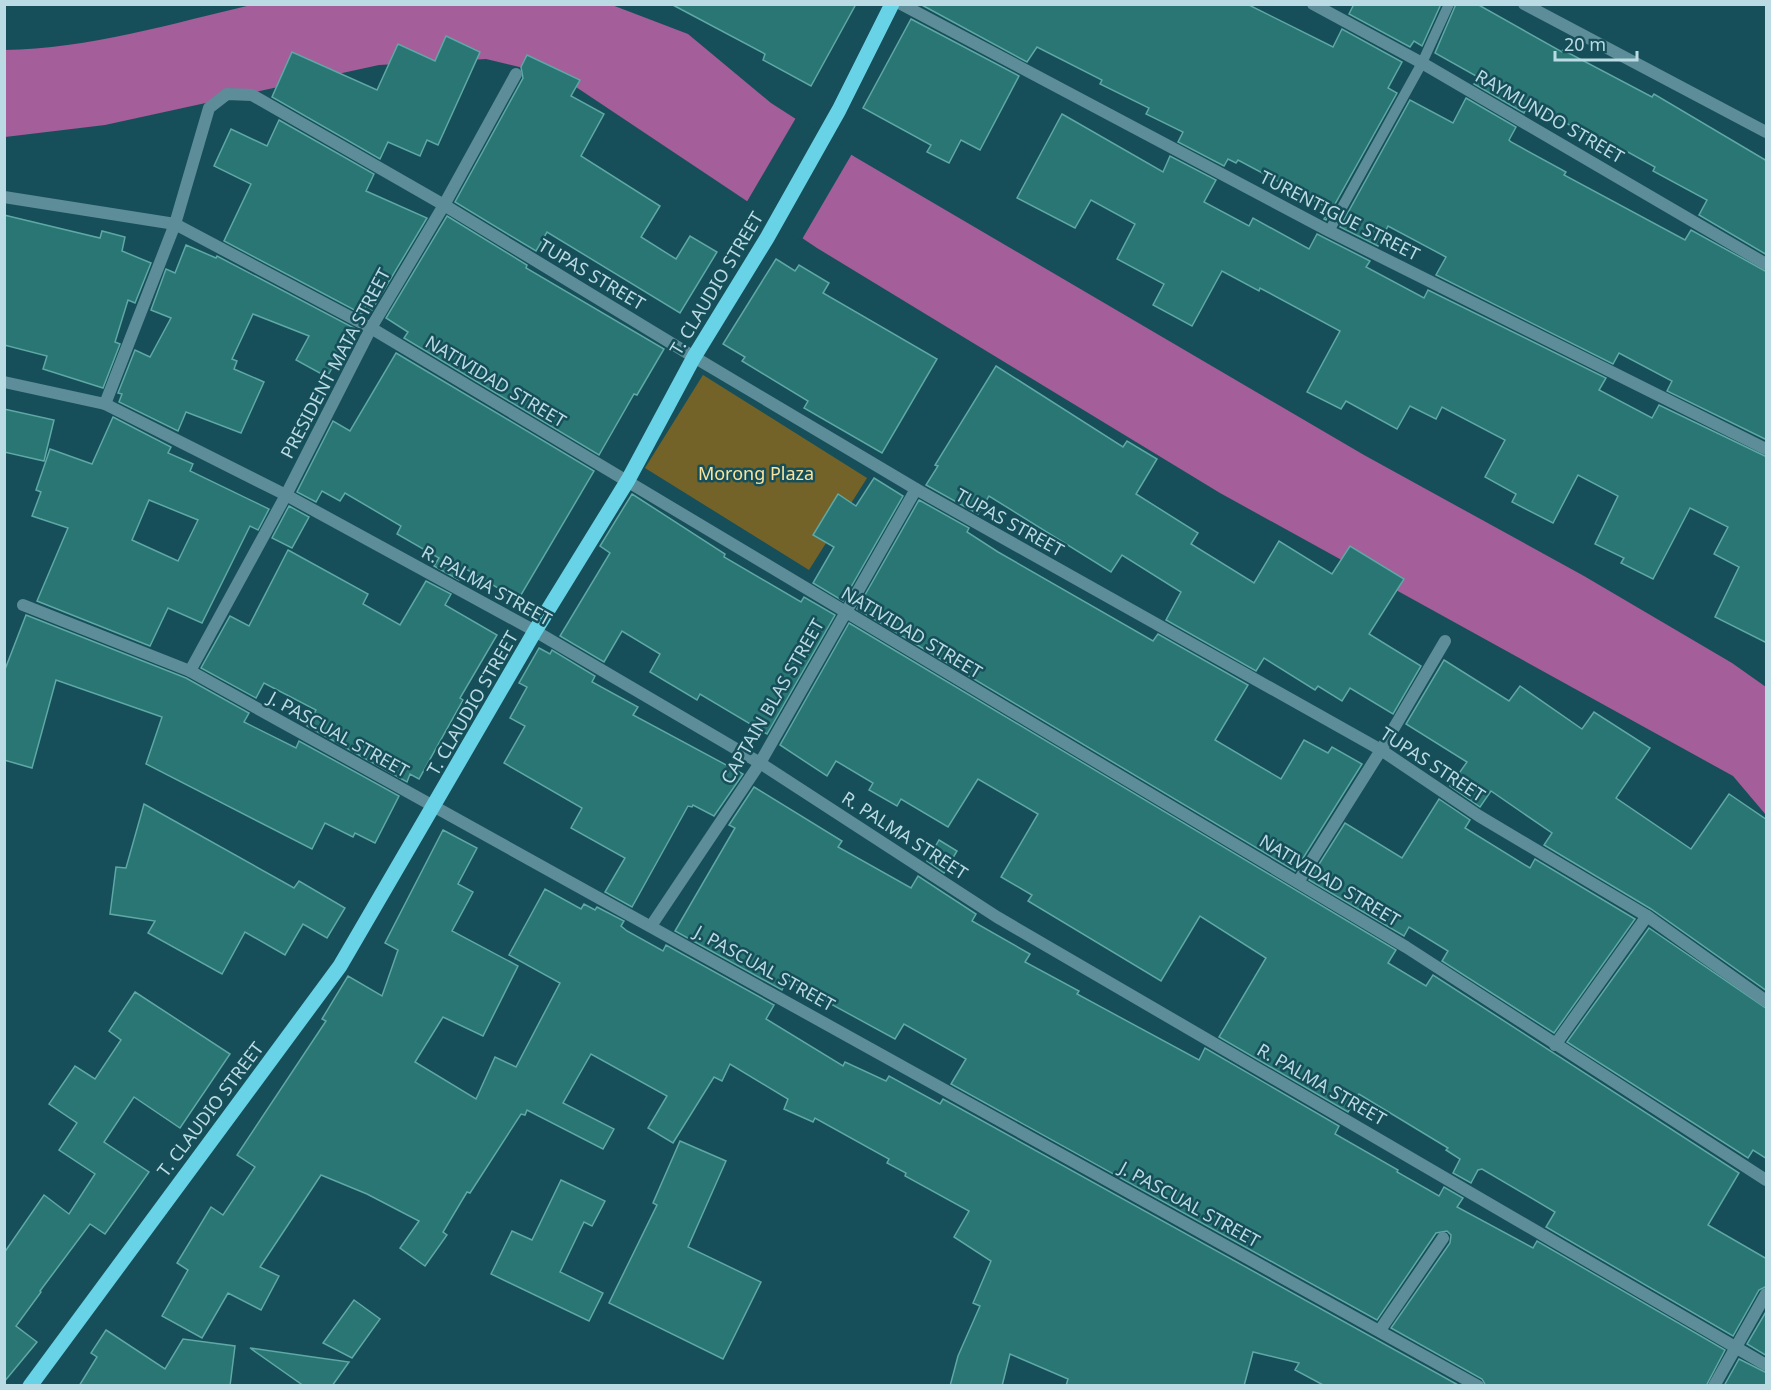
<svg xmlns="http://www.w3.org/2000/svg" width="1771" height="1390" font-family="'Noto Sans',sans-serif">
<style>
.green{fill:#746329}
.water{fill:#a45e9a}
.pier{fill:#164f59}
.building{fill:#297674;stroke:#5ea8a5;stroke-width:1.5;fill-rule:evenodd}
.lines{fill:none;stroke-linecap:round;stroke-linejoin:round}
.service{stroke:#5d8d98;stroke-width:10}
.minor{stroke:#5d8d98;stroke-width:12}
.tertiary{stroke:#5d8d98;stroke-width:12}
.primary{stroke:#68d2e7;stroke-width:15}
.labels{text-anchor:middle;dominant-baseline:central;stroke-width:5;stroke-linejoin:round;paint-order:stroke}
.street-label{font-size:18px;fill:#badbe3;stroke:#164f59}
.park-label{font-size:18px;fill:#f9e39e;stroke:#164f59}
</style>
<rect width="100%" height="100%" fill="#164f59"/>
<polygon class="green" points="703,375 867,478 809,570 645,468"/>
<path class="water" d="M255 4 612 5 688 34 771 103 855 157 1364 455 1584 576 1732 663 1766 687V815L1733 776 1220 493 817 248 561 77 486 59 379 65 105 125 5 137 4 50C89 49 173 23 255 4Z"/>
<polygon class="pier" points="797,116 853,152 801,241 745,205"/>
<g class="building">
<polygon points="671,4 856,4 811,86 763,60 765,54"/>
<polygon points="920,4 1247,4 1333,47 1342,29 1402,62 1388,88 1397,93 1326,220 1324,219 1330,209 1238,160 1236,163 1228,159 1224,166 1178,142 1183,132 1146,114 1149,108 1100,84 1102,80 1037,47 1027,62"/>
<polygon points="1354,4 1441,4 1422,46 1414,41 1410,47 1349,14"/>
<polygon points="1456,4 1477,4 1562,52 1563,50 1652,97 1654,94 1767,161 1767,255 1699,215 1707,200 1653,171 1655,167 1619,147 1616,152 1530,102 1524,113 1474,84 1478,77 1435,53"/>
<polygon points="911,19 1019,76 980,150 961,140 949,163 927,152 931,145 863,108"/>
<polygon points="446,36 480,52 438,145 427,140 420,156 388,142 380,159 272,97 292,52 377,90 398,44 435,61"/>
<polygon points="527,55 580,80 571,96 604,114 581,156 660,206 641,237 676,259 690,236 717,252 680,313 547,232 536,251 455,202 523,78 521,67"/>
<polygon points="1466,98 1516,127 1509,140 1511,142 1566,172 1564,175 1685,240 1691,230 1767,272 1767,440 1667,391 1672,381 1619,353 1613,364 1436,275 1446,257 1388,226 1378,246 1340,227 1410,100 1453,123"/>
<polygon points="1062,114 1163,172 1170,156 1216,180 1204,202 1249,226 1253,218 1309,249 1317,234 1370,261 1366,267 1424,298 1428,290 1606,378 1599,390 1652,418 1659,405 1767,457 1767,643 1715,617 1739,567 1714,554 1728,527 1690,508 1653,579 1621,563 1624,558 1595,544 1618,496 1578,475 1553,523 1512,502 1516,494 1485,477 1505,440 1442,407 1436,419 1410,406 1397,429 1346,401 1341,409 1307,392 1340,331 1260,288 1259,291 1222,271 1192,326 1153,305 1164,284 1117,259 1135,224 1091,200 1075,228 1017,198"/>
<polygon points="279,120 374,174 366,191 427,218 372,310 366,306 362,314 224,241 251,184 214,166 231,129 267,146"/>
<polygon points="4,215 100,238 102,231 125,237 122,251 151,263 135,303 128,300 115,342 120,344 103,388 43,369 47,356 4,345"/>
<polygon points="447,216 527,265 526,268 664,349 637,395 634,394 599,455 404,338 408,332 386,318"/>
<polygon points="186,245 216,258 217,256 354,328 327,377 296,360 309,336 253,314 232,359 237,361 234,369 264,382 241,433 186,412 178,431 119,402 122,394 118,393 135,350 150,357 171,318 151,310 166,269 175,273"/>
<polygon points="776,259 795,271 799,265 829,283 823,293 937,359 882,453 804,408 808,401 742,361 745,357 723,344"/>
<polygon points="396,353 594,471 518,600 466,569 459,580 434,566 439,558 397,534 401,526 345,493 340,501 322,491 316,502 297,492 333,421 350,431"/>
<polygon points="996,366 1123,447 1127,441 1157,459 1136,494 1198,533 1191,544 1254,583 1279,541 1332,574 1350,546 1404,579 1369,634 1421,666 1393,714 1350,688 1342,701 1318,686 1315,690 1264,658 1256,671 1166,620 1181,592 1122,555 1111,572 989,496 978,514 926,485 938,466 935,465"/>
<polygon points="4,409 54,420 44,461 4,452"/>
<path d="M113 417 171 447 168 453 193 464 190 471 269 509 258 530 250 526 202 623 168 608 150 646 37 601 68 528 32 516 41 492 36 490 50 449 92 464ZM149 500 198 520 178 561 132 540Z"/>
<polygon points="874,478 903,496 843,601 813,583 834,547 813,535 838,494 856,506"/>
<polygon points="632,494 725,554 724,557 801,602 804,597 835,615 767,734 700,694 697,700 650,672 660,654 622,631 604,662 560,636 610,553 600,546"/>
<polygon points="919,500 969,528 967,532 998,552 1153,641 1158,634 1248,685 1215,740 1281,779 1304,740 1328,753 1332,747 1362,764 1295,871 857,609"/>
<polygon points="289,506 309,517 292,548 272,538"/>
<polygon points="288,550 368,594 363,604 400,625 426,581 451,594 445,605 497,635 460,698 463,700 419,779 410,774 407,782 307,726 316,710 264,683 256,698 201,668 230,616 249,626"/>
<polygon points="26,615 186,678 249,713 244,722 296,748 299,741 399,796 375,843 355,833 353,837 325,823 312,849 146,764 162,717 56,680 32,768 4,760 4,672"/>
<polygon points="849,623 1396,950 1388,963 1426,986 1433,975 1739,1173 1708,1225 1767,1259 1767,1286 1759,1290 1733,1336 1546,1227 1555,1212 1482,1169 1478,1170 1471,1183 1453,1173 1460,1159 1446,1150 1448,1148 1359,1094 1348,1112 1219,1037 1266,958 1200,916 1161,981 1028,901 1032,895 1001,877 1038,814 978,779 948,827 901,799 897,806 869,790 873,783 836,761 827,776 780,745"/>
<polygon points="539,648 550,654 552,650 595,676 592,682 638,707 633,715 743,774 714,816 693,805 692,807 688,806 632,907 605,892 625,858 571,828 582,808 504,763 525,726 510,718 527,687 519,683"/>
<polygon points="1444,660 1509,701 1520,686 1582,729 1594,712 1650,748 1616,798 1691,849 1729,794 1767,820 1767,991 1651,909 1544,845 1552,833 1491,791 1480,807 1450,786 1467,762 1406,724"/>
<polygon points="754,787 842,841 838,847 911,888 918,876 976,914 972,921 1030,954 1025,962 1079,991 1077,994 1199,1060 1205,1048 1339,1126 1335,1134 1398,1170 1397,1172 1439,1196 1444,1187 1463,1198 1457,1207 1533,1248 1537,1241 1725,1350 1706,1386 1486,1386 1482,1379 1391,1328 1450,1243 1451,1235 1447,1231 1436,1233 1377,1320 951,1084 966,1059 904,1024 895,1039 787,980 782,990 675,931 735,828 729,825"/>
<polygon points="1439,799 1470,820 1465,828 1530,868 1535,859 1635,919 1554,1033 1442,961 1448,951 1409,927 1404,936 1309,880 1345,823 1402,858"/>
<polygon points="144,804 294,888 299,881 345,908 327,938 303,924 285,955 245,932 222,974 148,933 155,921 110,914 116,867 126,868"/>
<polygon points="443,830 477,848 458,884 473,892 452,931 518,966 483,1036 443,1017 415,1062 476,1099 495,1057 516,1067 560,983 509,955 545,889 581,909 584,904 595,910 597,907 624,921 621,926 627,931 663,951 666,945 774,1005 766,1019 843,1066 845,1062 886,1081 889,1076 940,1104 943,1099 1460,1386 1325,1386 1295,1370 1299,1363 1253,1352 1244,1386 1066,1386 1068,1379 1010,1354 1002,1386 950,1386 958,1356 980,1306 973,1303 991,1261 954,1237 969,1211 905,1176 906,1173 887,1163 889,1159 815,1118 813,1122 784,1109 788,1099 730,1064 722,1081 714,1077 673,1143 648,1128 667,1096 591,1054 563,1103 614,1129 603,1149 527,1110 525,1115 521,1114 470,1193 467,1192 443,1232 447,1235 425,1266 400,1248 419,1221 367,1194 321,1175 260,1267 279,1276 261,1310 228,1293 202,1338 162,1316 188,1270 177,1263 211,1207 223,1215 255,1167 237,1155 326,1021 322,1019 348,976 382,996 398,950 385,943"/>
<polygon points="939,840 957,851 944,873 927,861"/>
<polygon points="1649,928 1767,1009 1767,1159 1753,1150 1748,1158 1567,1042"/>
<polygon points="135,992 230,1054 180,1128 134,1097 104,1142 149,1172 105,1234 90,1224 40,1291 41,1292 16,1326 37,1342 4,1382 4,1253 44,1195 69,1214 95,1174 59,1150 77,1123 49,1104 75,1066 95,1079 121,1040 109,1031"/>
<polygon points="680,1141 726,1161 688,1247 761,1282 723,1359 609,1303 657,1205 653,1203"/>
<polygon points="561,1180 605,1201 592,1226 584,1222 560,1272 603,1293 589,1321 491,1274 512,1231 532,1240"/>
<polygon points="354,1300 380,1319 352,1358 323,1343"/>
<polygon points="1767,1310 1767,1356 1747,1344"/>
<polygon points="106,1330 165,1369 183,1339 235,1346 230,1386 79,1386 97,1357 91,1353"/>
<polygon points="250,1348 313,1357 349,1362 332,1386 304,1386"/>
<polygon points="1739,1359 1767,1373 1767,1386 1724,1386"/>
</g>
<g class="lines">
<polyline class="service" points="1329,231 1422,63 1449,4"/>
<g class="minor">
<polyline points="1313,4 1422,63 1766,264"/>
<polyline points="1524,4 1766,132"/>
<polyline points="4,197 175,224 371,328 1406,947 1766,1180"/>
<polyline points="4,382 105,404 286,495 535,631 760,763 997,917 1766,1365"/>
<polyline points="105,404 175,224 209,108 227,94 252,95 444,205 694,357"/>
<polyline points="23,605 190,671 1478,1386"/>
<polyline points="190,671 286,495 371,328 444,205 516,74"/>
<polyline points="1298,882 1381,750 1445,641"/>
<polyline points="651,926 760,763 916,489"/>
<polyline points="1555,1045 1647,916"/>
<polyline points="1380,1330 1443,1238"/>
<polyline points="1714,1386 1766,1294"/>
</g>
<g class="tertiary">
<polyline points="901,4 1329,231 1766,449"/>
<polyline points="694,357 916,489 1381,750 1479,816 1647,916 1766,1001"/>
</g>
<polyline class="primary" points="30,1386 340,966 535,631 628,480 694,357 767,238 839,110 892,4"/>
</g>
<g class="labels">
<g class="street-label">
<text transform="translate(1550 116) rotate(30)">RAYMUNDO STREET</text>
<text transform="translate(1340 215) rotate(27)">TURENTIGUE STREET</text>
<text transform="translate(592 274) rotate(31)">TUPAS STREET</text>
<text transform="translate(716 283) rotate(-59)">T. CLAUDIO STREET</text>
<text transform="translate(335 363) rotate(-62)">PRESIDENT MATA STREET</text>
<text transform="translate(496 381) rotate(31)">NATIVIDAD STREET</text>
<text transform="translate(1010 522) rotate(29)">TUPAS STREET</text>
<text transform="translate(487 585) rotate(29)">R. PALMA STREET</text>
<text transform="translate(912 632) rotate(31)">NATIVIDAD STREET</text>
<text transform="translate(772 701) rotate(-60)">CAPTAIN BLAS STREET</text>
<text transform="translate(472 703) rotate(-60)">T. CLAUDIO STREET</text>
<text transform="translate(339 734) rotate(29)">J. PASCUAL STREET</text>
<text transform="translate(1433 764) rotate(33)">TUPAS STREET</text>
<text transform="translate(905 835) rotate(33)">R. PALMA STREET</text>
<text transform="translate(1330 880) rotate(31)">NATIVIDAD STREET</text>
<text transform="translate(765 968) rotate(29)">J. PASCUAL STREET</text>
<text transform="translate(1322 1084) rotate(30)">R. PALMA STREET</text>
<text transform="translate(210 1109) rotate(-53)">T. CLAUDIO STREET</text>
<text transform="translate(1190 1204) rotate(29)">J. PASCUAL STREET</text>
</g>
<g class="park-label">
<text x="756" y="473">Morong Plaza</text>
</g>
</g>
<rect width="1771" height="1390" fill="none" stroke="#badbe3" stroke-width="12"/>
<path d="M1555 51v9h82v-9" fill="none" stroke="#badbe3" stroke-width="3"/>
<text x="1564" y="51" font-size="18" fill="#badbe3" stroke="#164f59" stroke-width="4.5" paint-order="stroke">20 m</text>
</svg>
